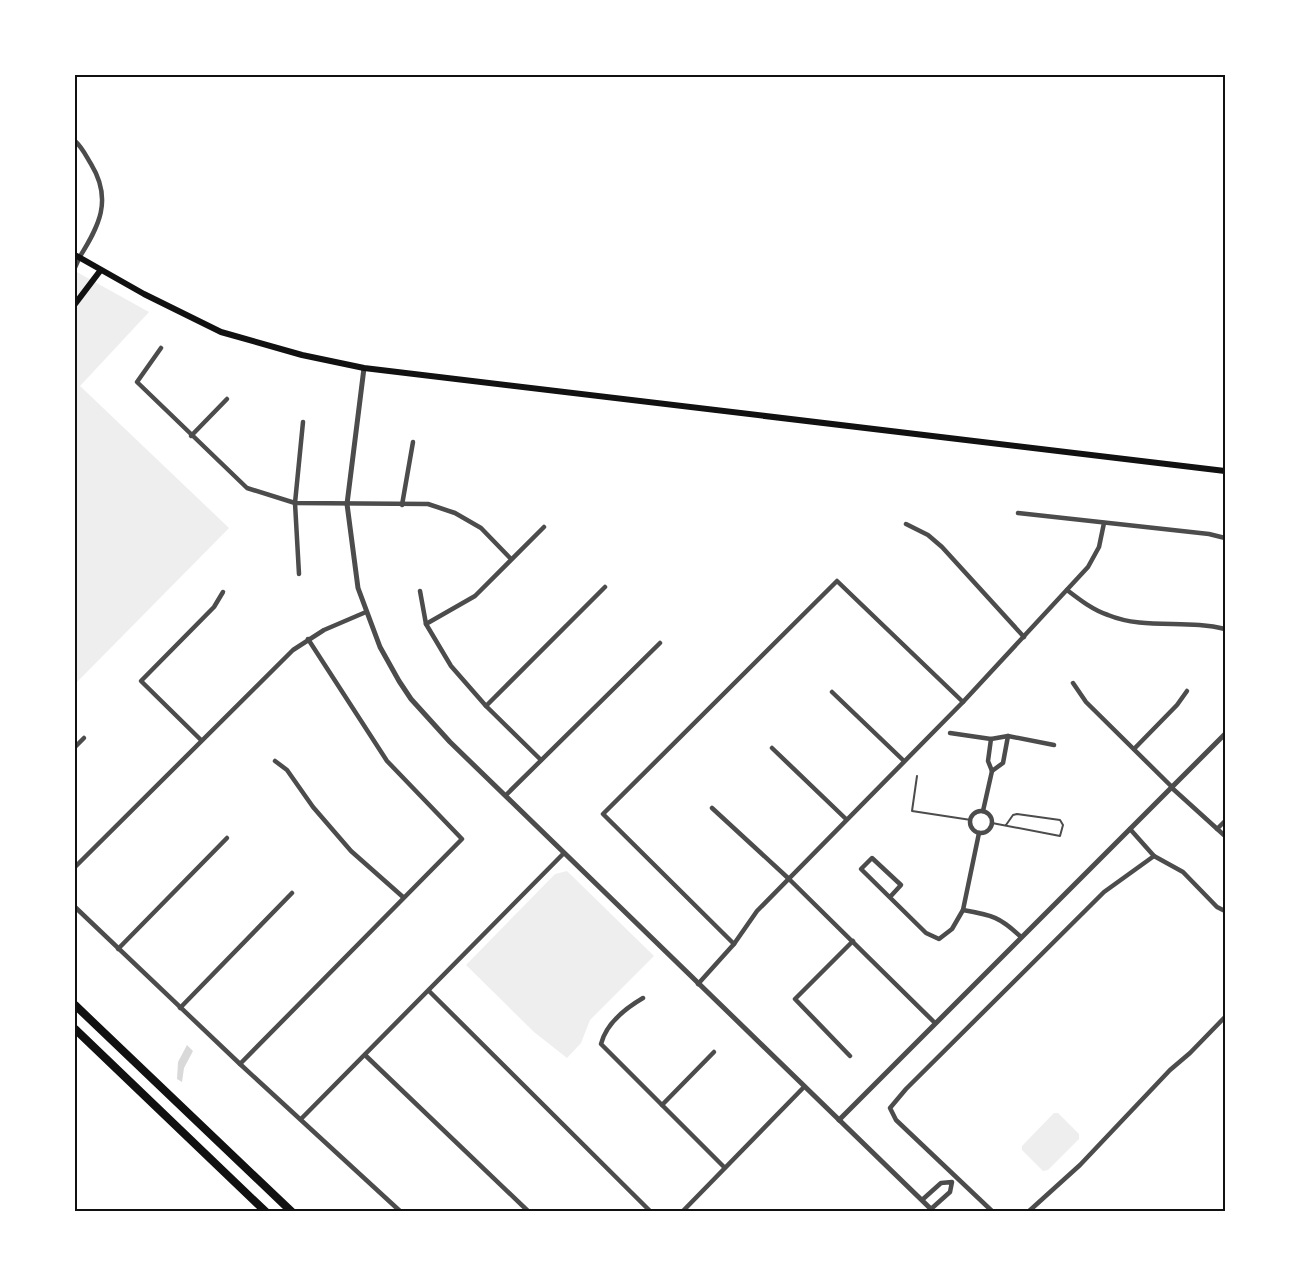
<svg xmlns="http://www.w3.org/2000/svg" width="1300" height="1287" font-family="'Golos Text',sans-serif">
<style>
.green{fill:#eee}
.water{fill:#d9d9d9}
.lines{fill:none;stroke-linecap:round;stroke-linejoin:round}
.service{stroke:#4c4c4c;stroke-width:2}
.minor{stroke:#4c4c4c;stroke-width:4.5}
.tertiary{stroke:#4c4c4c;stroke-width:5}
.secondary{stroke:#111;stroke-width:6}
.motorway{stroke:#111;stroke-width:8}
.neatline{fill:none;stroke:#111;stroke-width:2}
</style>
<rect width="100%" height="100%" fill="#fff"/>
<g class="green">
<polygon points="75,271 149,312 80,386 229,528 75,684"/>
<polygon points="567,871 654,956 590,1020 581,1043 567,1058 534,1032 466,965 555,874"/>
<polygon points="1054,1113 1058,1113 1079,1134 1079,1139 1048,1170 1043,1171 1022,1150 1022,1146"/>
</g>
<polygon class="water" points="187,1045 193,1051 184,1068 182,1082 177,1079 178,1062"/>
<g class="lines">
<g class="service">
<polyline points="917,776 912,811 971,820"/>
<polyline points="992,823 1060,836 1063,825 1060,820 1017,814 1013,815 1006,825"/>
</g>
<g class="minor">
<path d="M75 141C82 147 86 156 91 164 113 200 99 226 79 258"/>
<polyline points="161,348 137,382 247,488 295,503 428,504 455,513 481,528 511,559"/>
<polyline points="191,436 227,399"/>
<polyline points="402,505 413,442"/>
<polyline points="1018,513 1209,534 1225,538"/>
<polyline points="906,524 928,535 942,547 1024,637"/>
<polyline points="299,574 295,503 303,422"/>
<path d="M1067 590C1080 600 1093 610 1108 615 1144 630 1188 619 1225 629"/>
<polyline points="420,591 426,624 451,666 486,706 541,760"/>
<polyline points="426,624 475,596 544,527"/>
<polyline points="1073,683 1086,702 1172,787"/>
<polyline points="832,692 904,761"/>
<polyline points="486,706 605,587"/>
<polyline points="950,733 991,739"/>
<polyline points="201,740 141,681 214,607 223,592"/>
<polyline points="75,747 84,738"/>
<polyline points="772,748 846,819"/>
<polyline points="1134,749 1177,705 1187,691"/>
<polyline points="275,761 287,770 313,807 351,851 403,897"/>
<polyline points="992,771 1003,763 1008,736"/>
<polyline points="1172,788 1225,836"/>
<polyline points="506,795 660,643"/>
<polyline points="712,808 788,878 935,1023"/>
<polyline points="983,811 992,771 988,761 991,739 1008,736 1054,745"/>
<circle cx="981" cy="822" r="11"/>
<polyline points="1130,829 1154,856"/>
<polyline points="1217,829 1225,821"/>
<polyline points="75,867 293,650 324,630 366,612"/>
<polyline points="890,897 901,885 872,858 861,869 926,933 939,939 952,929 963,910 979,833"/>
<polyline points="75,907 240,1064 401,1212"/>
<path d="M963 910C992 915 1000 917 1021 937"/>
<polyline points="734,944 603,814 837,581 963,702"/>
<polyline points="118,949 227,838"/>
<polyline points="698,984 734,944 757,911 963,702 1088,567 1099,547 1104,523"/>
<polyline points="429,991 651,1212"/>
<path d="M643 998C626 1008 606 1024 601 1044L724 1167"/>
<polyline points="180,1008 292,893"/>
<polyline points="365,1055 529,1212"/>
<polyline points="850,1056 795,999 853,941"/>
<polyline points="240,1064 462,839 387,761 308,639"/>
<polyline points="662,1105 714,1052"/>
<polyline points="301,1119 564,853"/>
<polyline points="922,1200 941,1183 952,1182 950,1192 931,1209"/>
<polyline points="682,1212 804,1087"/>
<polyline points="993,1212 896,1120 890,1108 906,1089 1104,892 1154,856 1183,872 1217,907 1225,911"/>
<polyline points="1028,1212 1080,1165 1170,1070 1190,1053 1225,1017"/>
</g>
<g class="tertiary">
<polyline points="75,267 79,258"/>
<polyline points="364,368 347,504 358,588 380,647 399,681 411,699 450,742 934,1212"/>
<polyline points="839,1120 1225,734"/>
</g>
<g class="secondary">
<polyline points="75,255 144,294 221,332 302,355 364,368 1225,471"/>
<polyline points="75,304 100,271"/>
</g>
<g class="motorway">
<polyline points="75,1005 292,1212"/>
<polyline points="75,1029 266,1212"/>
</g>
</g>
<rect width="1300" height="1287" fill="none" stroke="#ffffff" stroke-width="153"/>
<rect x="76" y="76" width="1148" height="1134" class="neatline"/>
</svg>
